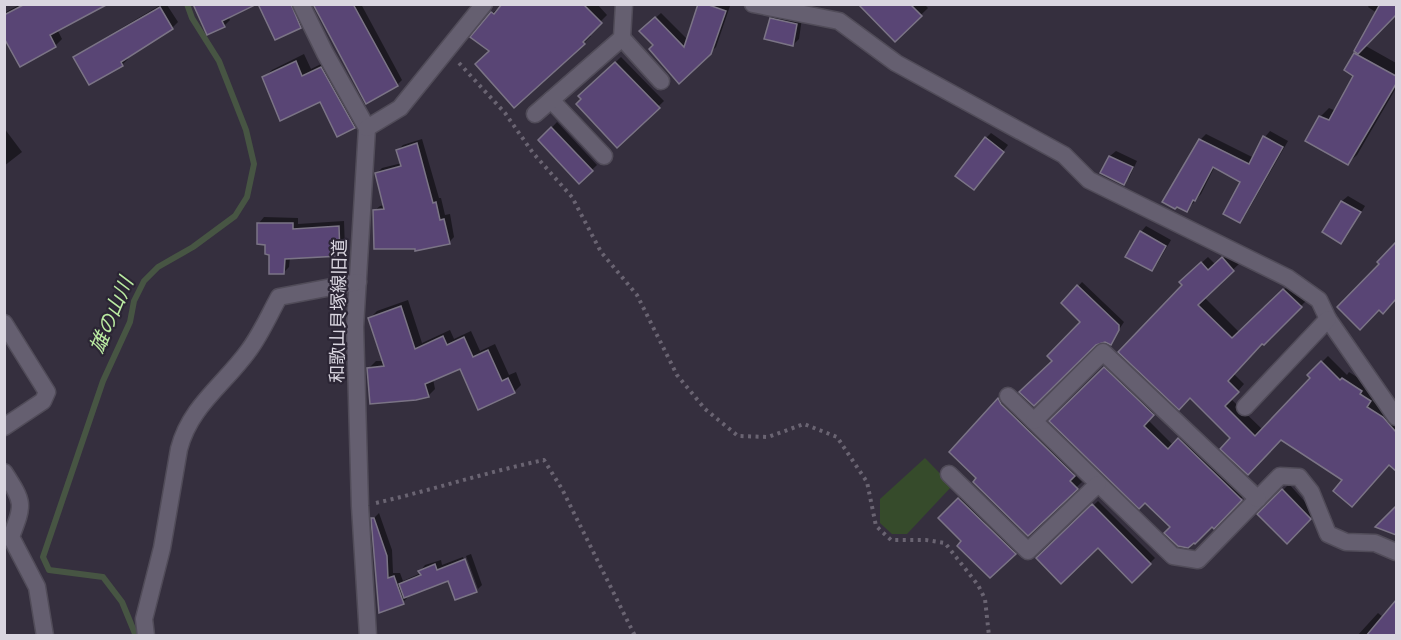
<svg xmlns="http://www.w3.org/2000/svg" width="1401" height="640" font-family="Overpass,'Noto Sans JP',sans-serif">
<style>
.green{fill:#364b2b}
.shadow{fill:#0007}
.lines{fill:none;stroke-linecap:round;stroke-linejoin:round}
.stream{stroke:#475543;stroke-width:6}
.building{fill:#594575;stroke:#7b7486;stroke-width:1.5}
.minor-casing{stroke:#514c59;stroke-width:19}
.path{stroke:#6a6472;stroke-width:4;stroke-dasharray:3 4.5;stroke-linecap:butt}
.minor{stroke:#655f70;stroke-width:16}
.labels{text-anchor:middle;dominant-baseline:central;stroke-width:4.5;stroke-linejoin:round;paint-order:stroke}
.street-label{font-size:18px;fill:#dad6e0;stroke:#2b2534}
.water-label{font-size:20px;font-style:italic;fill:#bbeca2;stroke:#2b2534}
</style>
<rect width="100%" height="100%" fill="#352f3e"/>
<polygon class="green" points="925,458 952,486 907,534 892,534 880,523 880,499"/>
<g class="shadow">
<polygon points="21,4 105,4 57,29 62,39 55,46 4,35 4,13"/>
<polygon points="162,4 167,5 178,22 172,28 126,57 128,59 122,65 75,57 81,52"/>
<polygon points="195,4 228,16 230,20 224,26"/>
<polygon points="260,4 298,4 306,21 300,27"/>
<polygon points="317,4 361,4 402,80 397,85"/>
<polygon points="504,4 597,4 607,15 588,34 591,36 584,43 515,106 491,50 492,13"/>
<polygon points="700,4 730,6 716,47 680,82 655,45 641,31 661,13 688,40"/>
<polygon points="860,4 924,4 928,8 895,40"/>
<polygon points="1370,4 1396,4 1396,13 1364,45 1396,63 1396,88 1357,155 1348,163 1320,117 1329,108 1336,111 1355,76 1355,53 1377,13 1368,7"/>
<polygon points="777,13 802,18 799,39 793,45 771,19"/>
<polygon points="304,54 311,69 329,60 362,119 354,127 321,100 263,78 272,70"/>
<polygon points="621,57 664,101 617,146 580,96"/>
<polygon points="557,122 597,165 579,182 540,140"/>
<polygon points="4,128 22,152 4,166"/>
<polygon points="1270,131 1288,141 1245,216 1240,221 1242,181 1215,166 1201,194 1187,210 1200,140 1206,134 1254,158 1265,137"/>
<polygon points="991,133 1008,145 980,182 986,138"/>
<polygon points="422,139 439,198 441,198 445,215 450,214 454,237 449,242 374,211 380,206 384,205 376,174 382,168 402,163 398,150 403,145"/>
<polygon points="1116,151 1137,161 1129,178 1123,183 1102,173 1110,156"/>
<polygon points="1348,196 1365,206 1347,236 1341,242 1324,231 1342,201"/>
<polygon points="264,217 298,218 298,224 344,221 345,249 339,255 290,257 289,267 284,272 271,253 259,223"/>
<polygon points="1146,226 1171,240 1157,264 1151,269 1141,232"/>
<polygon points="1396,244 1396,297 1383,311 1379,308 1381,264 1379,262"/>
<polygon points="1229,252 1240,263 1204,297 1240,333 1290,284 1307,300 1233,373 1244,384 1231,399 1263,430 1312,378 1309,375 1328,356 1347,375 1349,372 1368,384 1376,394 1372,400 1396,418 1396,470 1389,464 1344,479 1281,438 1232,438 1185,285 1188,275 1208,257 1216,265"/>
<polygon points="1082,282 1124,322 1110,343 1105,340 1054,361 1082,322 1063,303"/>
<polygon points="408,300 422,343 450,330 454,339 471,331 480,351 495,344 509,375 516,372 521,385 514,392 461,367 433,379 435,389 428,396 369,368 376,361 384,361 370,318 377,311"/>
<polygon points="1110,364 1158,409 1148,420 1173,445 1184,434 1245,495 1195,542 1172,527 1051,421"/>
<polygon points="1004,394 1079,469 1074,474 1082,482 1028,534 978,478 951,452"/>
<polygon points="1289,484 1315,513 1287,542 1259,514"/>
<polygon points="964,494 1020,549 990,576 964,541 940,518"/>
<polygon points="1098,501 1155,558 1132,581 1098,546 1038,558"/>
<polygon points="379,513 392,550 393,573 400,573 403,581 421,573 420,571 425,565 441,560 442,565 463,557 475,590 477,590 456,598 449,579 408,595 408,597 403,602 380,611 373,519"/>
<polygon points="471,554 482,585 478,589 466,556"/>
<polygon points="1396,603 1396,636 1357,636 1378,613 1384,618"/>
</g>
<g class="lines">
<polyline class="stream" points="136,636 122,602 103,577 49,570 43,557 103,381 130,322 134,301 144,281 158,267 193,247 235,216 247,197 254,164 246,130 219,61 192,18 187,4"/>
</g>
<g class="building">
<polygon points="25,4 108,4 50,35 56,47 20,67 4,38 4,15"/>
<polygon points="193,4 257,4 222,21 225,27 207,35"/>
<polygon points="258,4 291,4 301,28 275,40"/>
<polygon points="313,4 353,4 398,86 366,104"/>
<polygon points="502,4 583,4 602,23 583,42 585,44 514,108 475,64 489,51 470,37 491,12 494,14"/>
<polygon points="698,4 706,4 726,11 711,54 679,84 649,49 653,45 639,31 655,17 684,47"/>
<polygon points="858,4 910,4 922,16 895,42"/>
<polygon points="1380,4 1396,4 1396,15 1358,54 1354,51"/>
<polygon points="160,7 173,29 121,62 123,66 89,85 73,57"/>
<polygon points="770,18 797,24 793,46 764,39"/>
<polygon points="1354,53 1396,76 1396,84 1348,165 1305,141 1319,116 1329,120 1353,76 1344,70"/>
<polygon points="296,61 302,76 321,67 355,128 337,137 320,102 280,121 262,77"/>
<polygon points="615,62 660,108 617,148 576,104 581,99 578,96"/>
<polygon points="551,127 593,171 579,184 538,140"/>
<polygon points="1263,136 1283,147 1240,223 1223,214 1240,182 1213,167 1195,201 1193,200 1187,212 1177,207 1175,209 1162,202 1199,139 1249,164"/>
<polygon points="985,137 1004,152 974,190 955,176"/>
<polygon points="417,143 433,203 436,202 440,220 444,219 450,244 415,251 415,249 374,249 373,210 384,209 375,173 401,166 396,150"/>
<polygon points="1109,156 1133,167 1124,185 1100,173"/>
<polygon points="1341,201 1361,212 1341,244 1322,232"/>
<polygon points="257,223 293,223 293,229 339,226 340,256 285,259 284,274 269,274 269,255 265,254 265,245 257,244"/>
<polygon points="1140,231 1166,246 1152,271 1125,257"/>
<polygon points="1396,242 1396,299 1383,314 1379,310 1360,330 1337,307 1379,264 1377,262"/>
<polygon points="1222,257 1234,271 1198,305 1232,338 1283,289 1302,307 1264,345 1262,344 1228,381 1239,392 1225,406 1255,436 1310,378 1307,375 1321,361 1340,380 1342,378 1362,391 1360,394 1371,401 1367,407 1383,417 1396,432 1396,471 1389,465 1352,507 1333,491 1342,480 1281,440 1248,475 1220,449 1230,438 1190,398 1179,410 1118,352 1182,285 1179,282 1201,262 1208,270"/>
<polygon points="1077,285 1119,325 1119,330 1111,345 1105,342 1096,345 1034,406 1019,392 1052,361 1047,356 1080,322 1061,303"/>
<polygon points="401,306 415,349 443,336 447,345 464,337 473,357 488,350 502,381 508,378 515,393 478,410 460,369 425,384 429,397 416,400 370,404 367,368 384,366 368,318"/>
<polygon points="1104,367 1154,415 1144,426 1168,449 1178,438 1242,500 1214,529 1212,527 1195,544 1194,543 1188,548 1178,546 1164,533 1170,527 1145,503 1139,509 1049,421"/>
<polygon points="998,398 1001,404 1075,476 1070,481 1078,489 1028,536 973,482 976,478 949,452"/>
<polygon points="1282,489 1311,519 1287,544 1257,514"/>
<polygon points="958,498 1016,554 990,578 957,546 961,541 938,518"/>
<polygon points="1092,504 1151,564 1132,583 1098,548 1061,584 1036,558"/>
<polygon points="1396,506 1396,535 1375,527"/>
<polygon points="371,518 374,518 387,556 388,578 394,576 404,604 379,613"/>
<polygon points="465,559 477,592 455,600 448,581 404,598 399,584 421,575 418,571 435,564 437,570"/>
<polygon points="1396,600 1396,636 1366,636"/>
</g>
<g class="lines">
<g class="minor-casing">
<g id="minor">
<polyline points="301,4 325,53 367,128 355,327 360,506 368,636"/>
<polyline points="753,4 839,21 896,63 1064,155 1089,180 1288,278 1319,300 1328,319 1396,417"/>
<polyline points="622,38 661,81"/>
<polyline points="551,100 604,156"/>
<polyline points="535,114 622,38 624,4"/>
<polyline points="367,128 400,108 484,4"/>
<polyline points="4,323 47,392 43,401 4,427"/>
<polyline points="1008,396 1173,556 1198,560 1280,476 1299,477 1311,492 1328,534 1346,542 1375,543 1396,552"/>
<polyline points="1245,407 1328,319"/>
<polyline points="1034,421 1103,352 1258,499"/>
<path d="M4 472C24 503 24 503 11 537L37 587 45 636"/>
<polyline points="949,474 1028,551 1098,484"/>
<path d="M146 636 144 619 162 548 179 449C190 406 224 385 249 350 261 334 269 315 279 297L358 282"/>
</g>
</g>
<g class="path">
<polyline points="459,63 505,113 533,153 572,197 601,252 637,295 677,375 705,409 738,436 768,437 804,424 837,437 867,482 876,526 891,540 926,540 945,543 978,585 985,599 989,636"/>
<path d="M376 503C432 490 487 472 544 460L562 489 635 636"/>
</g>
<use href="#minor" class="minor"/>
</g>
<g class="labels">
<g class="street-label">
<text transform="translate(340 311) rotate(-89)">和歌山貝塚線旧道</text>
</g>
<g class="water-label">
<text transform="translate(113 316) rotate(-67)">雄の山川</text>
</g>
</g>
<rect width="1401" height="640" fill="none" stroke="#dad6e0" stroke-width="12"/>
</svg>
